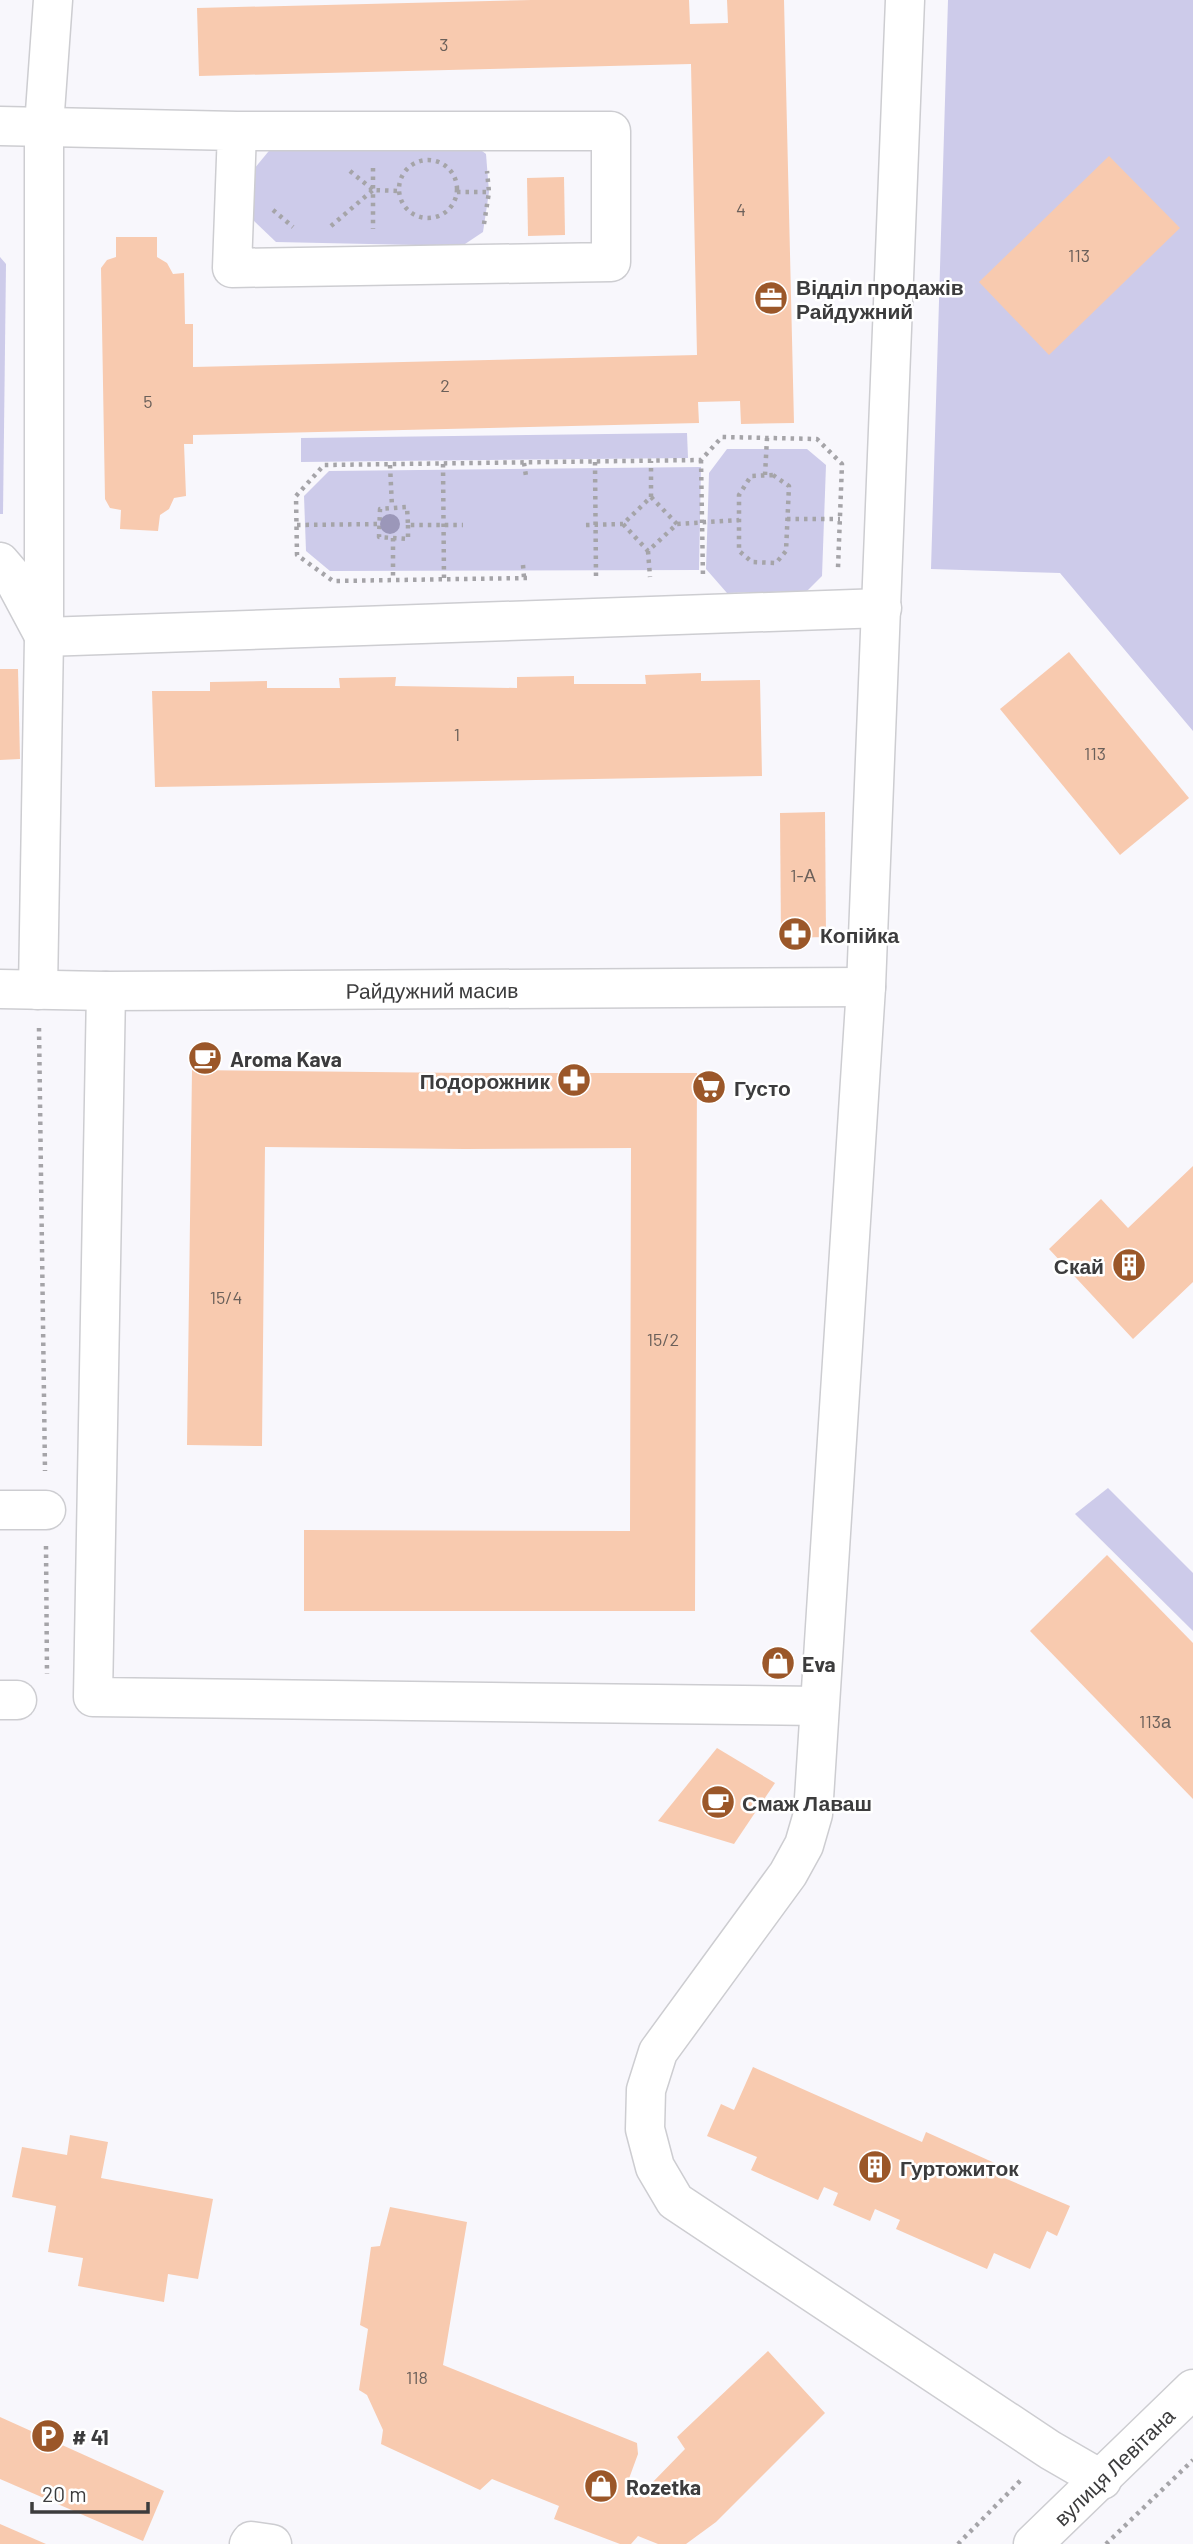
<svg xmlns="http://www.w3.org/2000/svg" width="1193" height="2544" font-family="Barlow,sans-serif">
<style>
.green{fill:#cdcbea}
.building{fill:#f8caaf}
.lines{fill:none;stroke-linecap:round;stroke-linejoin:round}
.minor-casing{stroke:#cdcdd1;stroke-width:41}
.path{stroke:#a5a4a8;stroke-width:4.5;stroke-dasharray:3.5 5;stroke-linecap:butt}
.minor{stroke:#fff;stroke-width:38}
.tree{fill:#9b97b9}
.labels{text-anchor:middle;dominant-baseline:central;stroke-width:5;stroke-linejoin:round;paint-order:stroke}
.number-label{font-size:18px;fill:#6b605a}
.poi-label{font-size:21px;font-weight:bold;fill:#3c3c3d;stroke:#fff;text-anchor:start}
.street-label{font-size:21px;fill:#3c3c3d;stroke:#fff}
</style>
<rect width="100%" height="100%" fill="#f8f7fc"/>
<g class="green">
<polygon points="948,0 1193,0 1193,731 1060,573 931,569"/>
<polygon points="465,138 486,154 489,192 483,232 462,246 276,242 252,219 254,169 273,146"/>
<polygon points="0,257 6,264 3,514 0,514"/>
<polygon points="687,433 688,458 301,462 301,438"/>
<polygon points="727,449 807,449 826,465 822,576 807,591 727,593 706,569 709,473"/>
<polygon points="701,467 699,570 330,571 306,551 304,496 329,471"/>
<polygon points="1108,1488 1193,1573 1193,1631 1075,1514"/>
</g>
<g class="building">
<polygon points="532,0 689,0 690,24 728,23 727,0 784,0 794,423 741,424 740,401 698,402 699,423 193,435 193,444 184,444 186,496 174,498 169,509 160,515 158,531 120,529 121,510 110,508 105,499 101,268 107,260 116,257 116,237 157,237 157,257 167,263 173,274 184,273 185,324 193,324 193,367 697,355 691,64 199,76 197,8"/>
<polygon points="1109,156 1180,228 1049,355 979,282"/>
<polygon points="564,177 565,235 528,236 527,178"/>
<polygon points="1069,652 1189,798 1120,855 1000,709"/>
<polygon points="0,669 18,669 20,759 0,760"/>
<polygon points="701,673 701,681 760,680 762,776 155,787 152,691 210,691 210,682 267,681 267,688 340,688 339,678 396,677 395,686 517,688 517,677 574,676 574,684 646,684 645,675"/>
<polygon points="825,812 826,937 781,938 780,813"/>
<polygon points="192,1070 465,1073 697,1073 695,1611 304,1611 304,1530 630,1531 631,1148 465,1149 265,1147 262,1446 187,1445"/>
<polygon points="1193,1166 1193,1282 1133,1339 1049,1249 1101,1199 1128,1228"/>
<polygon points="1107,1555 1193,1643 1193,1799 1030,1631"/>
<polygon points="717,1748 775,1783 734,1844 658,1821"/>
<polygon points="753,2067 922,2142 926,2132 999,2165 995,2174 1070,2206 1057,2236 1047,2231 1030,2269 994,2253 987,2269 896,2229 900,2220 875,2209 870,2221 833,2205 838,2193 824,2187 818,2200 751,2170 757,2157 707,2136 721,2104 734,2110"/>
<polygon points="70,2135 108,2142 101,2178 213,2199 198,2279 168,2274 164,2302 78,2286 83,2258 48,2252 56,2206 12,2197 22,2147 67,2155"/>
<polygon points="390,2207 467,2222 443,2365 637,2443 638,2454 627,2484 648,2487 685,2449 677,2437 768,2351 825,2413 716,2522 686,2544 658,2544 638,2536 631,2544 620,2544 554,2519 559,2506 492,2479 480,2490 381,2444 383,2430 367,2395 359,2390 368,2329 360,2325 371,2247 380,2246"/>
<polygon points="0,2417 164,2491 143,2541 0,2479"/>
<polygon points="0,2524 46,2544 0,2544"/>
</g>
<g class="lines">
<g class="minor-casing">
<g id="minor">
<polyline points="905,0 866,987 813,1814 804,1845 788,1874 658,2052 646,2090 645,2129 655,2167 675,2201 1050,2450 1102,2480"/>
<polyline points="0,126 237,131 611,131 611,262 232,268 237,131"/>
<polyline points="0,562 12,576 42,632"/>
<polyline points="44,637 882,608"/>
<path id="s1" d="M0 989 106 991 866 987"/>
<polyline points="38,990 44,637 44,126 53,0"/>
<polyline points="106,991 93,1697 819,1706"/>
<polyline points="0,1510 46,1510"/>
<polyline points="0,1700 17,1700"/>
<polyline points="249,2544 251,2541 272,2544"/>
<path id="s2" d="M1033 2544 1193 2389"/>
</g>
</g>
<g class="path">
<circle cx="428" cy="189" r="29"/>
<polyline points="373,168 373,190 399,191"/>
<polyline points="350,171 373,190 373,229"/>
<polyline points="457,192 489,192"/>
<polyline points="273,210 293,227"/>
<polyline points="484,224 489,192 487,171"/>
<polyline points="331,226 373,190"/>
<polyline points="701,460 703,578"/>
<polyline points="595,462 596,577"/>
<polyline points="524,463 526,476"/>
<polyline points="443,464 444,579"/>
<polyline points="390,465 392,507"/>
<polyline points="765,475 767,438"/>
<polygon points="773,475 789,486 786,551 776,563 752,562 739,551 739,495 751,476"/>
<polyline points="651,497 651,461"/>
<polyline points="787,519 840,519"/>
<polyline points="677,524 651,497 623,524 648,551 677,524 739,520"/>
<polyline points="297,525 379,524"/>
<polyline points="408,525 408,539 379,537 380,509 407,507 408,525 463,525"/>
<polyline points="586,525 623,524"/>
<polyline points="393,538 393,579"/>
<polyline points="648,551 650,577"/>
<polyline points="523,565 524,578"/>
<polyline points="527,578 333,581 297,555 296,496 324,465 701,460 722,437 817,439 842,464 838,568 836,571"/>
<polyline points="39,1028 45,1471"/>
<polyline points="46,1546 47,1674"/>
<polyline points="958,2544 1023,2478"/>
<polyline points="1106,2544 1193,2460"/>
</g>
<use href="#minor" class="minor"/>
</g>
<circle class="tree" cx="390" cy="524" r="10"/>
<defs>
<g id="office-disc" transform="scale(1.75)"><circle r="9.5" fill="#9b5729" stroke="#fff"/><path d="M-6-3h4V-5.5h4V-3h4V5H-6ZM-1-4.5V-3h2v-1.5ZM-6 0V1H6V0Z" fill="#fff"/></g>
<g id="pharmacy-disc" transform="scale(1.75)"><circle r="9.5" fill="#9b5729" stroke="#fff"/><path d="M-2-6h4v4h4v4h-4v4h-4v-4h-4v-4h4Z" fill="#fff"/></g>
<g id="cafe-disc" transform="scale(1.75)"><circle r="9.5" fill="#9b5729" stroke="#fff"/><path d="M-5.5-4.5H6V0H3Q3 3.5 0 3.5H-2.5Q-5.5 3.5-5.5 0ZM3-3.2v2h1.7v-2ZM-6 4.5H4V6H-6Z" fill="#fff"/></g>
<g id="supermarket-disc" transform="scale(1.75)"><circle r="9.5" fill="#9b5729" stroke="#fff"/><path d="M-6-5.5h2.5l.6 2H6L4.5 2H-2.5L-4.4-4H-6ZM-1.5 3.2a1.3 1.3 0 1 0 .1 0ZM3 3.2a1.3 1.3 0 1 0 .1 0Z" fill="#fff"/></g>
<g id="building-disc" transform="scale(1.75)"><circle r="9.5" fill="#9b5729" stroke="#fff"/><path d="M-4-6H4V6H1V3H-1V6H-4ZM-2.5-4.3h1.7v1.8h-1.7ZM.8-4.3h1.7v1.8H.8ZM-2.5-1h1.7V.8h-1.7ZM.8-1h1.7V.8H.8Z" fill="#fff"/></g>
<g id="shop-disc" transform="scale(1.75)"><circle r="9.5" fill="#9b5729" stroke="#fff"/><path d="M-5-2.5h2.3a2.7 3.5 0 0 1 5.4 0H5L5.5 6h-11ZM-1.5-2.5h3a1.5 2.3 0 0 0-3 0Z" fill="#fff"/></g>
<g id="parking-disc" transform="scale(1.75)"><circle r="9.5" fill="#9b5729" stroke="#fff"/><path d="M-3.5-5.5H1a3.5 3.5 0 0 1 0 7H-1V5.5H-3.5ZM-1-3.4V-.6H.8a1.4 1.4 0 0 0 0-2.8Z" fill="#fff"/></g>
</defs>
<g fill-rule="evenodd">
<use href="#office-disc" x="771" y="298"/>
<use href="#pharmacy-disc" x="795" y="934"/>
<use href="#cafe-disc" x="205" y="1058"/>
<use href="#pharmacy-disc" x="574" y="1080"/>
<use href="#supermarket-disc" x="709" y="1087"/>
<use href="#building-disc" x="1129" y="1265"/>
<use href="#shop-disc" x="778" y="1663"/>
<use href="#cafe-disc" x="718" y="1802"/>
<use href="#building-disc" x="875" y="2167"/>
<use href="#parking-disc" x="48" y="2436"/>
<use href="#shop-disc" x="601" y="2486"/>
</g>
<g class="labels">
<g class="number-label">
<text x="444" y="44">3</text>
<text x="741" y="209">4</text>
<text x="1079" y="255">113</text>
<text x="445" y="385">2</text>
<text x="148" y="401">5</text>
<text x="457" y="734">1</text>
<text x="1095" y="753">113</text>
<text x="803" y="875">1-А</text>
<text x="226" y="1297">15/4</text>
<text x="663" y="1339">15/2</text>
<text x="1155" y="1721">113а</text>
<text x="417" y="2377">118</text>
</g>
<g class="poi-label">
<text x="796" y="286">Відділ продажів<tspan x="796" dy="24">Райдужний</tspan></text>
<text x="820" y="934">Копійка</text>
<text x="230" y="1058">Aroma Kava</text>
<text x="550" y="1080" text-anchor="end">Подорожник</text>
<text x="734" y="1087">Густо</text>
<text x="1104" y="1265" text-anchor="end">Скай</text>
<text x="802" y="1663">Eva</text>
<text x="742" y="1802">Смаж Лаваш</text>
<text x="900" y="2167">Гуртожиток</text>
<text x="72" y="2436"># 41</text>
<text x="626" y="2486">Rozetka</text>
</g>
<g class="street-label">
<text stroke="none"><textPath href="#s1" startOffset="432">Райдужний масив</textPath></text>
<text stroke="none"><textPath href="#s2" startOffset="112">вулиця Левітана</textPath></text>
</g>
</g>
<path d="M32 2502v10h116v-10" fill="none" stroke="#3c3c3d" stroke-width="3.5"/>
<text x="42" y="2502" font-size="21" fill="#3c3c3d" stroke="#ffffff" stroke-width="5" paint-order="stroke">20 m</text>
</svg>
